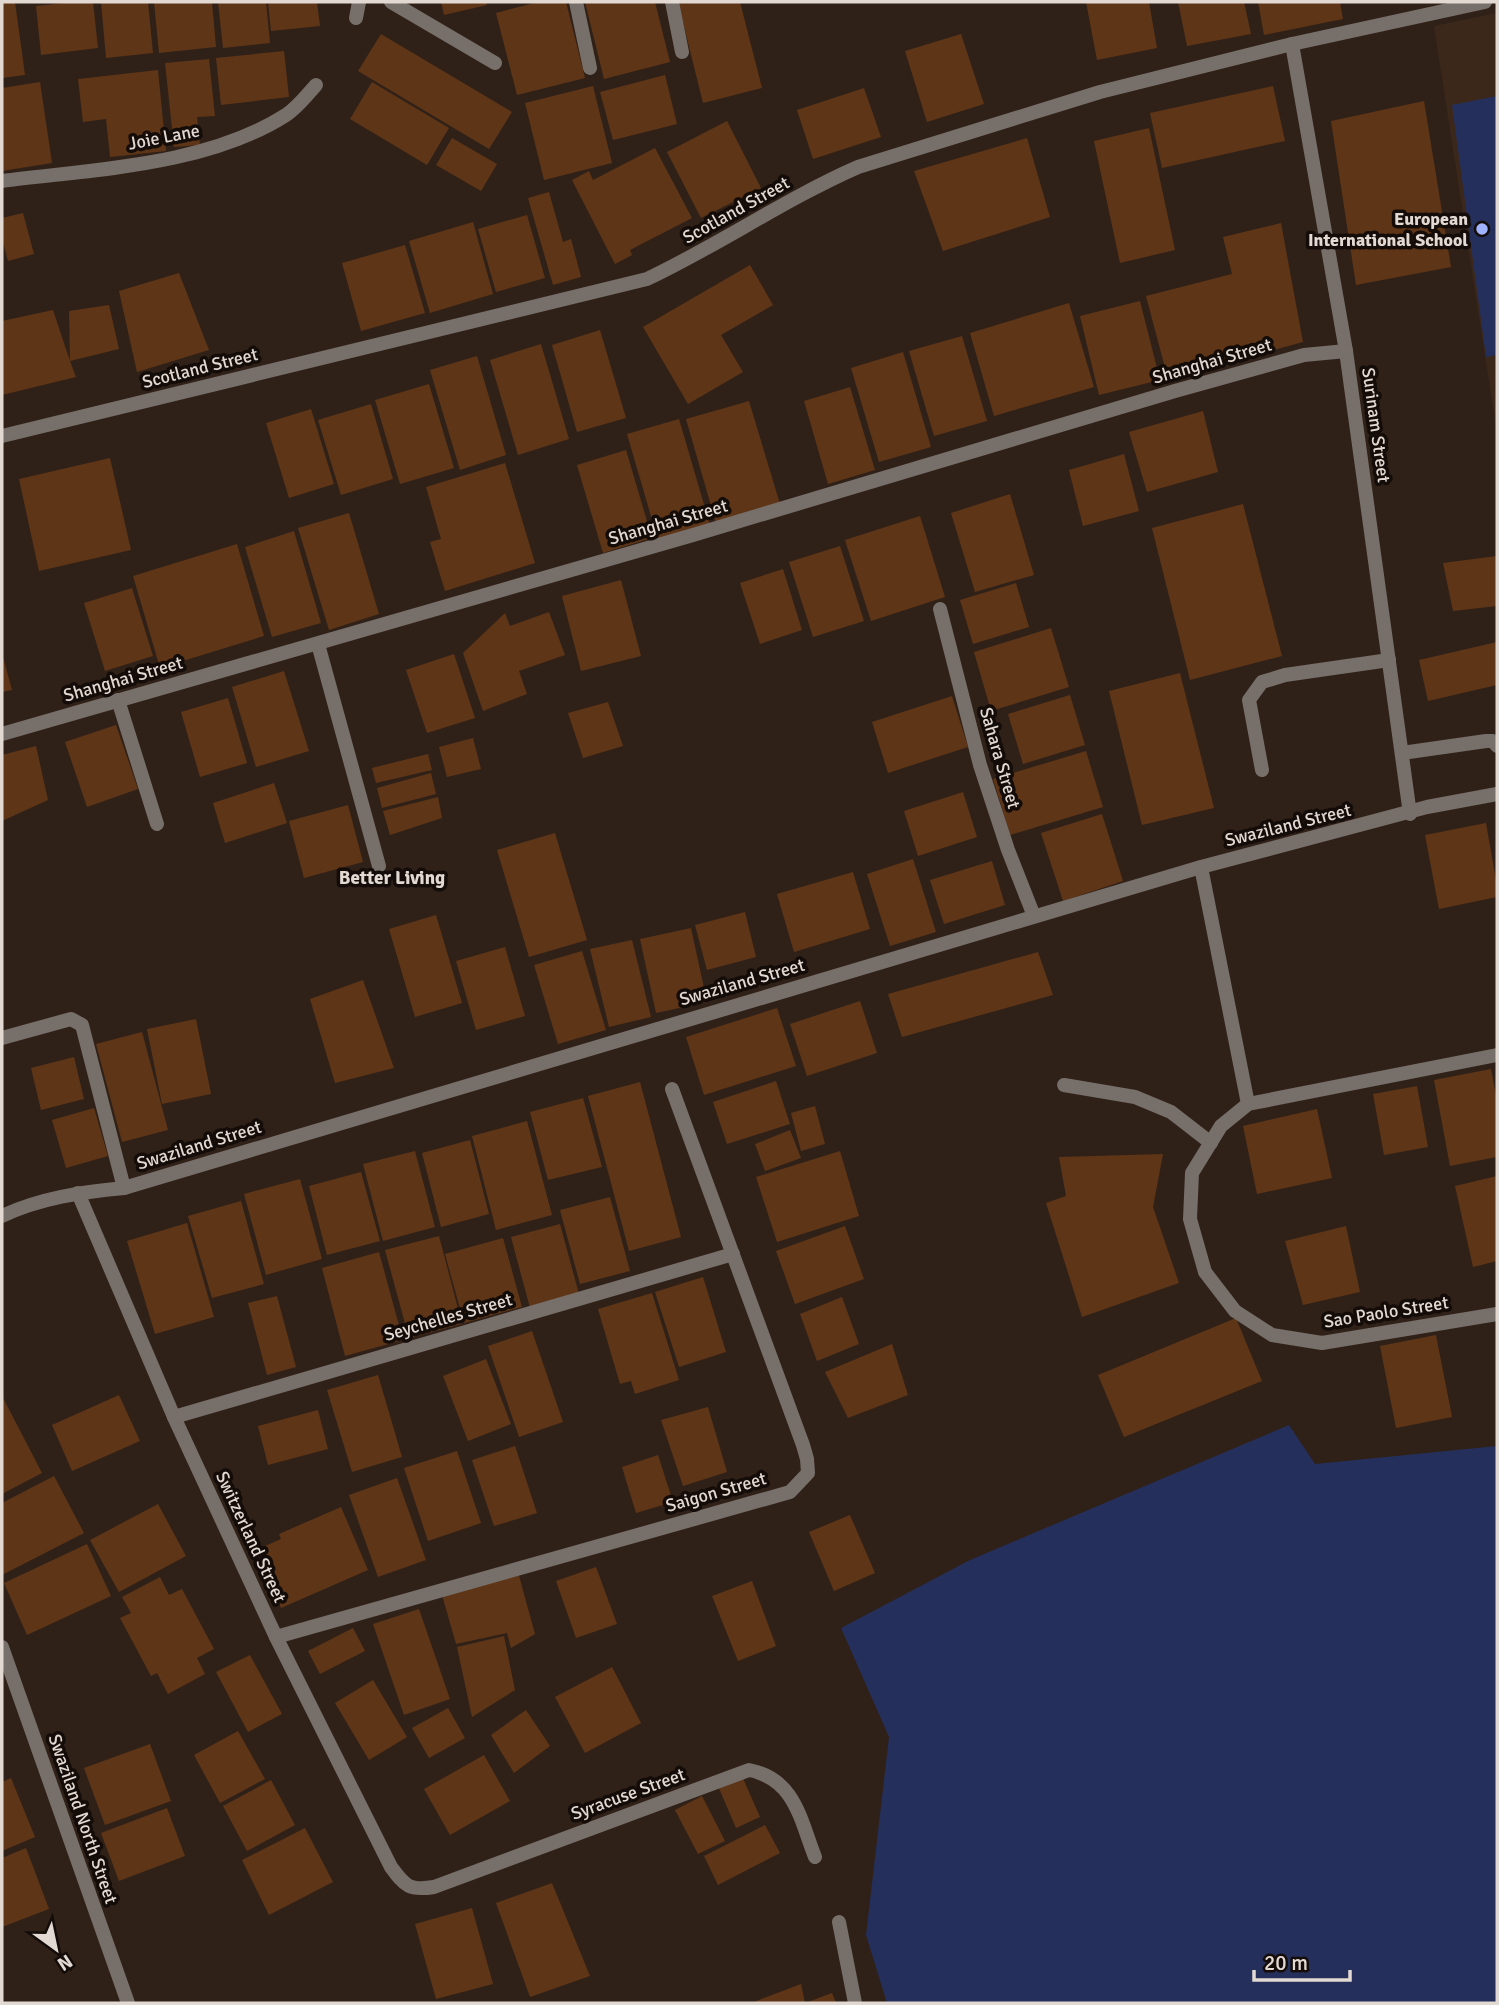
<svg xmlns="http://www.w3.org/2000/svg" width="1499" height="2005" font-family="Signika,sans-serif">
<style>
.built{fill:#3c281b}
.green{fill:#252f5b}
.building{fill:#5e3517}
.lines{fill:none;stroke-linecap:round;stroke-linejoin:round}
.service{stroke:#776f6a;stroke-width:14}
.minor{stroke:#776f6a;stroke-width:14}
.poi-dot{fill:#9fb3fd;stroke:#130c08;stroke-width:2.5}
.labels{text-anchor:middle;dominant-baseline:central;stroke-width:7;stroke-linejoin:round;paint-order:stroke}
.street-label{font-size:18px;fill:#e3d9d3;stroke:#130c08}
.poi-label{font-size:18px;font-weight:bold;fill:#e3d9d3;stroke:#130c08;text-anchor:end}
.neighbourhood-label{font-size:19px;font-weight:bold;fill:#e3d9d3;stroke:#130c08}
</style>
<rect width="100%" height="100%" fill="#302118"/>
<polygon class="built" points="1497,13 1497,432 1434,26"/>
<g class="green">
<polygon points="1497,96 1497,355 1486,357 1452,105"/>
<polygon points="1289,1425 1315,1464 1497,1446 1497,2003 887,2003 866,1935 889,1737 841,1628 970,1560"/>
</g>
<g class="building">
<polygon points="2,2 15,2 25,75 2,78"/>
<polygon points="74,2 93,2 98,48 41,55 36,6"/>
<polygon points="101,2 148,2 153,53 106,58"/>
<polygon points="154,2 212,2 216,47 159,53"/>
<polygon points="218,2 266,2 270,43 223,48"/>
<polygon points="268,2 317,2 320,26 271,31"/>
<polygon points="441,2 486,2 487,5 444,15"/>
<polygon points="538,2 566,2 585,78 517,95 496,13"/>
<polygon points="585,2 655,2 670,62 604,79"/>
<polygon points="678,2 740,2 762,88 703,103"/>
<polygon points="1086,2 1149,2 1157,48 1097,60"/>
<polygon points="1178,2 1244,2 1251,34 1187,46"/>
<polygon points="1258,2 1340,2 1343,19 1264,35"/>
<polygon points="381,34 512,112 489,149 358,71"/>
<polygon points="961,34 984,104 927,122 905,51"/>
<polygon points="284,51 289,97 221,105 216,58"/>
<polygon points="209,59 215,116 197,117 200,145 174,147 165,63"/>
<polygon points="158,70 166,151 110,157 106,119 83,122 78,79"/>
<polygon points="665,75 677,124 613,140 600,92"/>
<polygon points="40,82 52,163 2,171 2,88"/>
<polygon points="372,82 449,128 427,165 350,119"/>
<polygon points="593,86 612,163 544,180 525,103"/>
<polygon points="1273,86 1285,141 1162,168 1150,113"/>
<polygon points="864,88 881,137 813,159 797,110"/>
<polygon points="1424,101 1451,267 1356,285 1331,121"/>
<polygon points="727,121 761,188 701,218 667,152"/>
<polygon points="1149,128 1175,250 1120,263 1094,141"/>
<polygon points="452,138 497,164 481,191 436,165"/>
<polygon points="1027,138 1050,217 943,251 914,171"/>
<polygon points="655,148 692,218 630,250 632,255 615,264 572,180 589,171 593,180"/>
<polygon points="549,192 563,242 571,239 581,277 553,285 528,198"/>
<polygon points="23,213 34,254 8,261 2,238 2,218"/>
<polygon points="527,215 545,278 496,292 478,229"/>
<polygon points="473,222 493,294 430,313 409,241"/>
<polygon points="1281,223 1303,342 1168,379 1146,296 1232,274 1223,237"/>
<polygon points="405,245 425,313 361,331 342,263"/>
<polygon points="750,265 773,305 721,335 743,372 688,404 643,327"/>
<polygon points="179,273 209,350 137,372 119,291"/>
<polygon points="1140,301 1160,380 1099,395 1080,316"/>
<polygon points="1069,303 1094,387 994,416 970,333"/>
<polygon points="109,305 119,349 70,361 76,377 2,395 2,321 53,310 70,361 69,311"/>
<polygon points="600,330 626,418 577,432 552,345"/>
<polygon points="962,336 987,421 934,436 909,351"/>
<polygon points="541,344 569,439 518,455 490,360"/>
<polygon points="903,352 931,447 879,462 851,368"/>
<polygon points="477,356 506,455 460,470 430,370"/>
<polygon points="429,384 454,468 400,484 375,400"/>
<polygon points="850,387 875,470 828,484 804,401"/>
<polygon points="749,401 780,504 716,523 686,419"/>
<polygon points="371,404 393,479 341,495 318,420"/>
<polygon points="311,409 334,484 289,498 266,423"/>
<polygon points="1203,411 1218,472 1147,492 1129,432"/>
<polygon points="679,419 710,525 658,540 627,434"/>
<polygon points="626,450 652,538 603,553 577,465"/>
<polygon points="1124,454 1139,511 1083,526 1069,470"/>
<polygon points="110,458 131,550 39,571 19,479"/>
<polygon points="505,463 535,563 445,591 430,542 441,539 426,487"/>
<polygon points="1010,494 1034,575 975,592 951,513"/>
<polygon points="1243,504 1282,656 1190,680 1152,528"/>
<polygon points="349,513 379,614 329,630 298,528"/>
<polygon points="920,516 945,597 871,621 845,540"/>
<polygon points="294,531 321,623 272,637 245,547"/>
<polygon points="237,544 264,636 160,668 133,576"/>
<polygon points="840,546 864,621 813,637 789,562"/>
<polygon points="1497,556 1497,606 1453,611 1443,563"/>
<polygon points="783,569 802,630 760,644 740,583"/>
<polygon points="621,580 641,656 581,671 562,596"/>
<polygon points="1016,583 1029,627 973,644 960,600"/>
<polygon points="132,588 153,656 105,671 84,603"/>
<polygon points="549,612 565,655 519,671 527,694 483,711 463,653 505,613 510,626"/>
<polygon points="1051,628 1069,687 991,711 974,652"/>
<polygon points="1497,642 1497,685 1428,701 1419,660"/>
<polygon points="2,653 12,690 2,692"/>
<polygon points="454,654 475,718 427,733 406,670"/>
<polygon points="284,671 309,751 256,767 232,687"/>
<polygon points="1180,673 1214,808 1142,825 1109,691"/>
<polygon points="1070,695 1085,745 1023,764 1008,714"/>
<polygon points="952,696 968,747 888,773 872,722"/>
<polygon points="228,698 247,763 200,777 181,712"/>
<polygon points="608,702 623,746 583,758 568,713"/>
<polygon points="116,725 138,789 87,807 65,742"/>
<polygon points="473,738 481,769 447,777 439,747"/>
<polygon points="36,746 48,800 2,821 2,755"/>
<polygon points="1086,751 1103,807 1010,835 993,779"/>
<polygon points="428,754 432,770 376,783 372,768"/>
<polygon points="431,773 436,794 382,808 377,788"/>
<polygon points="274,783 287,823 225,843 213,803"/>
<polygon points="963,792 977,837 918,856 904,811"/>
<polygon points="438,797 442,818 390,835 383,811"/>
<polygon points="348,805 363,862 304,878 289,821"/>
<polygon points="1102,814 1123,881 1063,901 1041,833"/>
<polygon points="1486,823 1497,886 1497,897 1439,909 1425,835"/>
<polygon points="555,833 587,940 529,957 497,850"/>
<polygon points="913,859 936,932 890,946 867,874"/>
<polygon points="992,861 1005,905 944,924 930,880"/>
<polygon points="853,872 870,929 794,952 777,894"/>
<polygon points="745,912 756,957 707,970 695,925"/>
<polygon points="436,915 462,1003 415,1017 389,929"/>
<polygon points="691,928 707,1002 656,1013 640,939"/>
<polygon points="632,940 651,1017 609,1027 590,949"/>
<polygon points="505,947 525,1016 476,1030 456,961"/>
<polygon points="582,951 606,1030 558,1044 534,965"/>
<polygon points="1038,952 1053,995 902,1037 888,994"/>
<polygon points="363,980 394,1068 335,1083 310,999"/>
<polygon points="860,1001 877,1053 807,1076 790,1024"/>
<polygon points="777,1008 796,1066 704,1095 686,1037"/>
<polygon points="196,1019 211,1094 162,1104 147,1029"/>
<polygon points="142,1032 168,1130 122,1142 96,1044"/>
<polygon points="74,1057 84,1099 41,1110 31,1068"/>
<polygon points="1491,1069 1497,1101 1497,1157 1450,1166 1434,1080"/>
<polygon points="776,1081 790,1124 727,1144 713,1102"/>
<polygon points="640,1082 681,1237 629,1251 588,1096"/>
<polygon points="1417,1086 1428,1147 1384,1155 1373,1094"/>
<polygon points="583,1098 602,1167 548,1180 530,1112"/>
<polygon points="815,1106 825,1144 801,1151 791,1113"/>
<polygon points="94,1108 108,1156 66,1168 52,1120"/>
<polygon points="1317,1109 1332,1178 1257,1194 1243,1126"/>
<polygon points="527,1121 552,1215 496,1230 472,1136"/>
<polygon points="790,1130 801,1158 765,1171 755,1144"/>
<polygon points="470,1140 489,1214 441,1227 422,1153"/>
<polygon points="415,1151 435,1227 383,1241 363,1164"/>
<polygon points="840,1151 859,1216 777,1242 756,1177"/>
<polygon points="1163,1154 1153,1207 1179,1283 1082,1317 1046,1203 1066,1196 1059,1157"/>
<polygon points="361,1172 380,1241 327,1255 309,1186"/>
<polygon points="1497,1176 1497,1261 1473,1267 1455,1186"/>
<polygon points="300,1179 322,1259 266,1275 244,1194"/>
<polygon points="610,1197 630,1271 580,1284 560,1210"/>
<polygon points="241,1201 264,1284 212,1298 188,1216"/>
<polygon points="187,1223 214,1317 155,1334 127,1241"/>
<polygon points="560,1224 579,1294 530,1308 511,1237"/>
<polygon points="845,1226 864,1279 795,1304 776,1251"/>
<polygon points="1346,1226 1360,1292 1303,1305 1285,1241"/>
<polygon points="439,1236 462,1324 409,1338 385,1250"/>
<polygon points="503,1238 522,1307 464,1323 445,1254"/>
<polygon points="379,1252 403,1340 345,1356 322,1268"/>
<polygon points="703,1277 726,1352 679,1367 655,1292"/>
<polygon points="652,1293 679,1380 635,1394 631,1381 620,1384 598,1309"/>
<polygon points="277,1296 296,1367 267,1375 248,1303"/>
<polygon points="842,1297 859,1344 817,1361 800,1314"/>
<polygon points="1236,1318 1262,1381 1124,1437 1098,1375"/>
<polygon points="532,1331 563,1422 519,1437 488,1346"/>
<polygon points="1436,1335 1452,1417 1396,1428 1380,1346"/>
<polygon points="892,1344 908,1395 848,1418 825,1372"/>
<polygon points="486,1359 511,1424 468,1441 443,1376"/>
<polygon points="378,1375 402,1457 352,1472 327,1390"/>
<polygon points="119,1395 140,1441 72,1471 52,1425"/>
<polygon points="2,1396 42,1473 2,1494"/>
<polygon points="708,1407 727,1472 683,1486 661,1420"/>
<polygon points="318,1410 328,1449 268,1465 258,1426"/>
<polygon points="515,1446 537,1513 494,1526 472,1460"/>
<polygon points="457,1451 481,1523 428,1541 404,1468"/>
<polygon points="658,1455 673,1502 636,1513 622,1467"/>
<polygon points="54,1476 84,1533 2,1575 2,1503"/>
<polygon points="397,1478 426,1560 378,1577 349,1495"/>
<polygon points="158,1504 186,1556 119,1592 90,1540"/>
<polygon points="341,1507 368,1570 281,1608 256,1550 281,1539 279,1534"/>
<polygon points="850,1515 875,1573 834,1591 809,1532"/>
<polygon points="87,1544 111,1596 27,1635 4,1583"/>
<polygon points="596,1567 617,1624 576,1638 556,1581"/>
<polygon points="518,1572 535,1634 511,1648 507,1633 456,1644 442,1595"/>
<polygon points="160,1577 169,1595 182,1589 214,1649 197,1658 205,1674 168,1694 157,1673 151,1676 120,1618 131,1613 122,1597"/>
<polygon points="752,1581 776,1646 738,1661 712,1596"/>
<polygon points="419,1609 450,1699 404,1715 373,1624"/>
<polygon points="353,1628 365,1651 320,1674 308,1651"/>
<polygon points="504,1636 515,1690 472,1717 457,1647"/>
<polygon points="250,1655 282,1714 248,1732 216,1672"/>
<polygon points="612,1667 641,1723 585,1753 555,1697"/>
<polygon points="373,1680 407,1737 369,1760 335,1703"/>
<polygon points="448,1708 465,1738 429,1758 412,1728"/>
<polygon points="526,1710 550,1746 514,1773 491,1735"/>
<polygon points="238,1731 265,1779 220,1803 194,1755"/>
<polygon points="150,1744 171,1801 105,1825 84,1768"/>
<polygon points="484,1755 510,1801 450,1835 424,1789"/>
<polygon points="742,1776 760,1817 736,1828 718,1786"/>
<polygon points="11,1778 35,1837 2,1851 2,1782"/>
<polygon points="271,1780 295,1825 247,1851 223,1806"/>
<polygon points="702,1796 725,1841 698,1854 675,1810"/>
<polygon points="167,1808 185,1856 119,1881 101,1833"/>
<polygon points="765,1825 780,1853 718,1885 704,1856"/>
<polygon points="305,1828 333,1882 269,1915 242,1860"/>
<polygon points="26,1848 49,1909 2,1927 2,1858"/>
<polygon points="552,1883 590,1976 530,1997 496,1903"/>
<polygon points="472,1908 493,1984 436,1999 415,1924"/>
<polygon points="801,1984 805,2003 832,1993 836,2003 751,2003"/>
</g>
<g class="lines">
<g class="service">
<polyline points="391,2 495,63"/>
<polyline points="576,2 590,68"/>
<polyline points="672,2 682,52"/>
<polyline points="318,644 379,866"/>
<polyline points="118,700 157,824"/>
<polyline points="1402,753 1486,741 1493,741 1497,746"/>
<polyline points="1262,770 1249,700 1262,682 1285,675 1389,660"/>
<polyline points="2,1038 71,1019 82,1025 124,1188"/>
</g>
<g class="minor">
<polyline points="356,18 359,2"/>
<polyline points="1292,44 1346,351 1410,814"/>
<path d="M2 181C94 169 206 166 286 115 297 108 307 95 316 85"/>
<path d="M2 436 647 279C719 245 785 199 858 167L1100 92 1292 44 1485 2"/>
<polyline points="940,609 980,765 1008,850 1034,916"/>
<polyline points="2,734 693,535 1175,391 1304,355 1346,351"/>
<polyline points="1201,867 1248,1104"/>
<polyline points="1497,1055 1248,1104 1221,1126 1192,1173 1190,1219 1205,1272 1235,1311 1272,1335 1322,1343 1497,1314"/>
<polyline points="1064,1085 1135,1097 1171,1112 1211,1143"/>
<path d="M78 1193 174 1417 276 1637 391 1867C405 1886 409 1891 434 1887L749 1770C795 1779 800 1819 815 1857"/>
<path d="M2 1216C40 1198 82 1192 124 1188L1201 867 1427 807 1497 794"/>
<polyline points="174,1417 733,1254"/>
<polyline points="276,1637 790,1492 808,1473 807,1459 803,1445 672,1089"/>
<polyline points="2,1647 128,2003"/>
<polyline points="839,1922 855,2003"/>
</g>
</g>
<circle class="poi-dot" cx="1482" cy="229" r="7"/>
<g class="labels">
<g class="street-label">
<text transform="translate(164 137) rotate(-11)">Joie Lane</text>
<text transform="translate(736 210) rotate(-29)">Scotland Street</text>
<text transform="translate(1212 361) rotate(-16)">Shanghai Street</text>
<text transform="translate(200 368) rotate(-14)">Scotland Street</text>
<text transform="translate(1376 425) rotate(82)">Surinam Street</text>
<text transform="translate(668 522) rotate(-16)">Shanghai Street</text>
<text transform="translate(123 679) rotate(-16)">Shanghai Street</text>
<text transform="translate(1000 758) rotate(74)">Sahara Street</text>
<text transform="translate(1288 825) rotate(-14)">Swaziland Street</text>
<text transform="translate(742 982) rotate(-16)">Swaziland Street</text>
<text transform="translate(199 1145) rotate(-17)">Swaziland Street</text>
<text transform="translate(1386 1312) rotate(-9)">Sao Paolo Street</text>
<text transform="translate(448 1317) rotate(-16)">Seychelles Street</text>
<text transform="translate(716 1492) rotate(-16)">Saigon Street</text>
<text transform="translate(251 1537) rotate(65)">Switzerland Street</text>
<text transform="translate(628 1794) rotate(-20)">Syracuse Street</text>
<text transform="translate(83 1819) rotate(71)">Swaziland North Street</text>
</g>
<g class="poi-label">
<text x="1468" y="219">European<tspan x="1468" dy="21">International School</tspan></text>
</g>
<g class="neighbourhood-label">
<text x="392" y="878">Better Living</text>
</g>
</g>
<rect width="1499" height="2005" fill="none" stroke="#e3d9d3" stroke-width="7"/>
<g transform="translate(56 1949) rotate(147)" stroke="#130c08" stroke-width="5" paint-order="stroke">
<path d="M0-5L12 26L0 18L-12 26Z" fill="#e3d9d3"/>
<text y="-10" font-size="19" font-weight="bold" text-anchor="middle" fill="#e3d9d3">N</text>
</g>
<path d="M1254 1970v10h96v-10" fill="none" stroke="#e3d9d3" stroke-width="3.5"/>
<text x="1264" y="1970" font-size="21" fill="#e3d9d3" stroke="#130c08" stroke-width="5" paint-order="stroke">20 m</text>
</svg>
